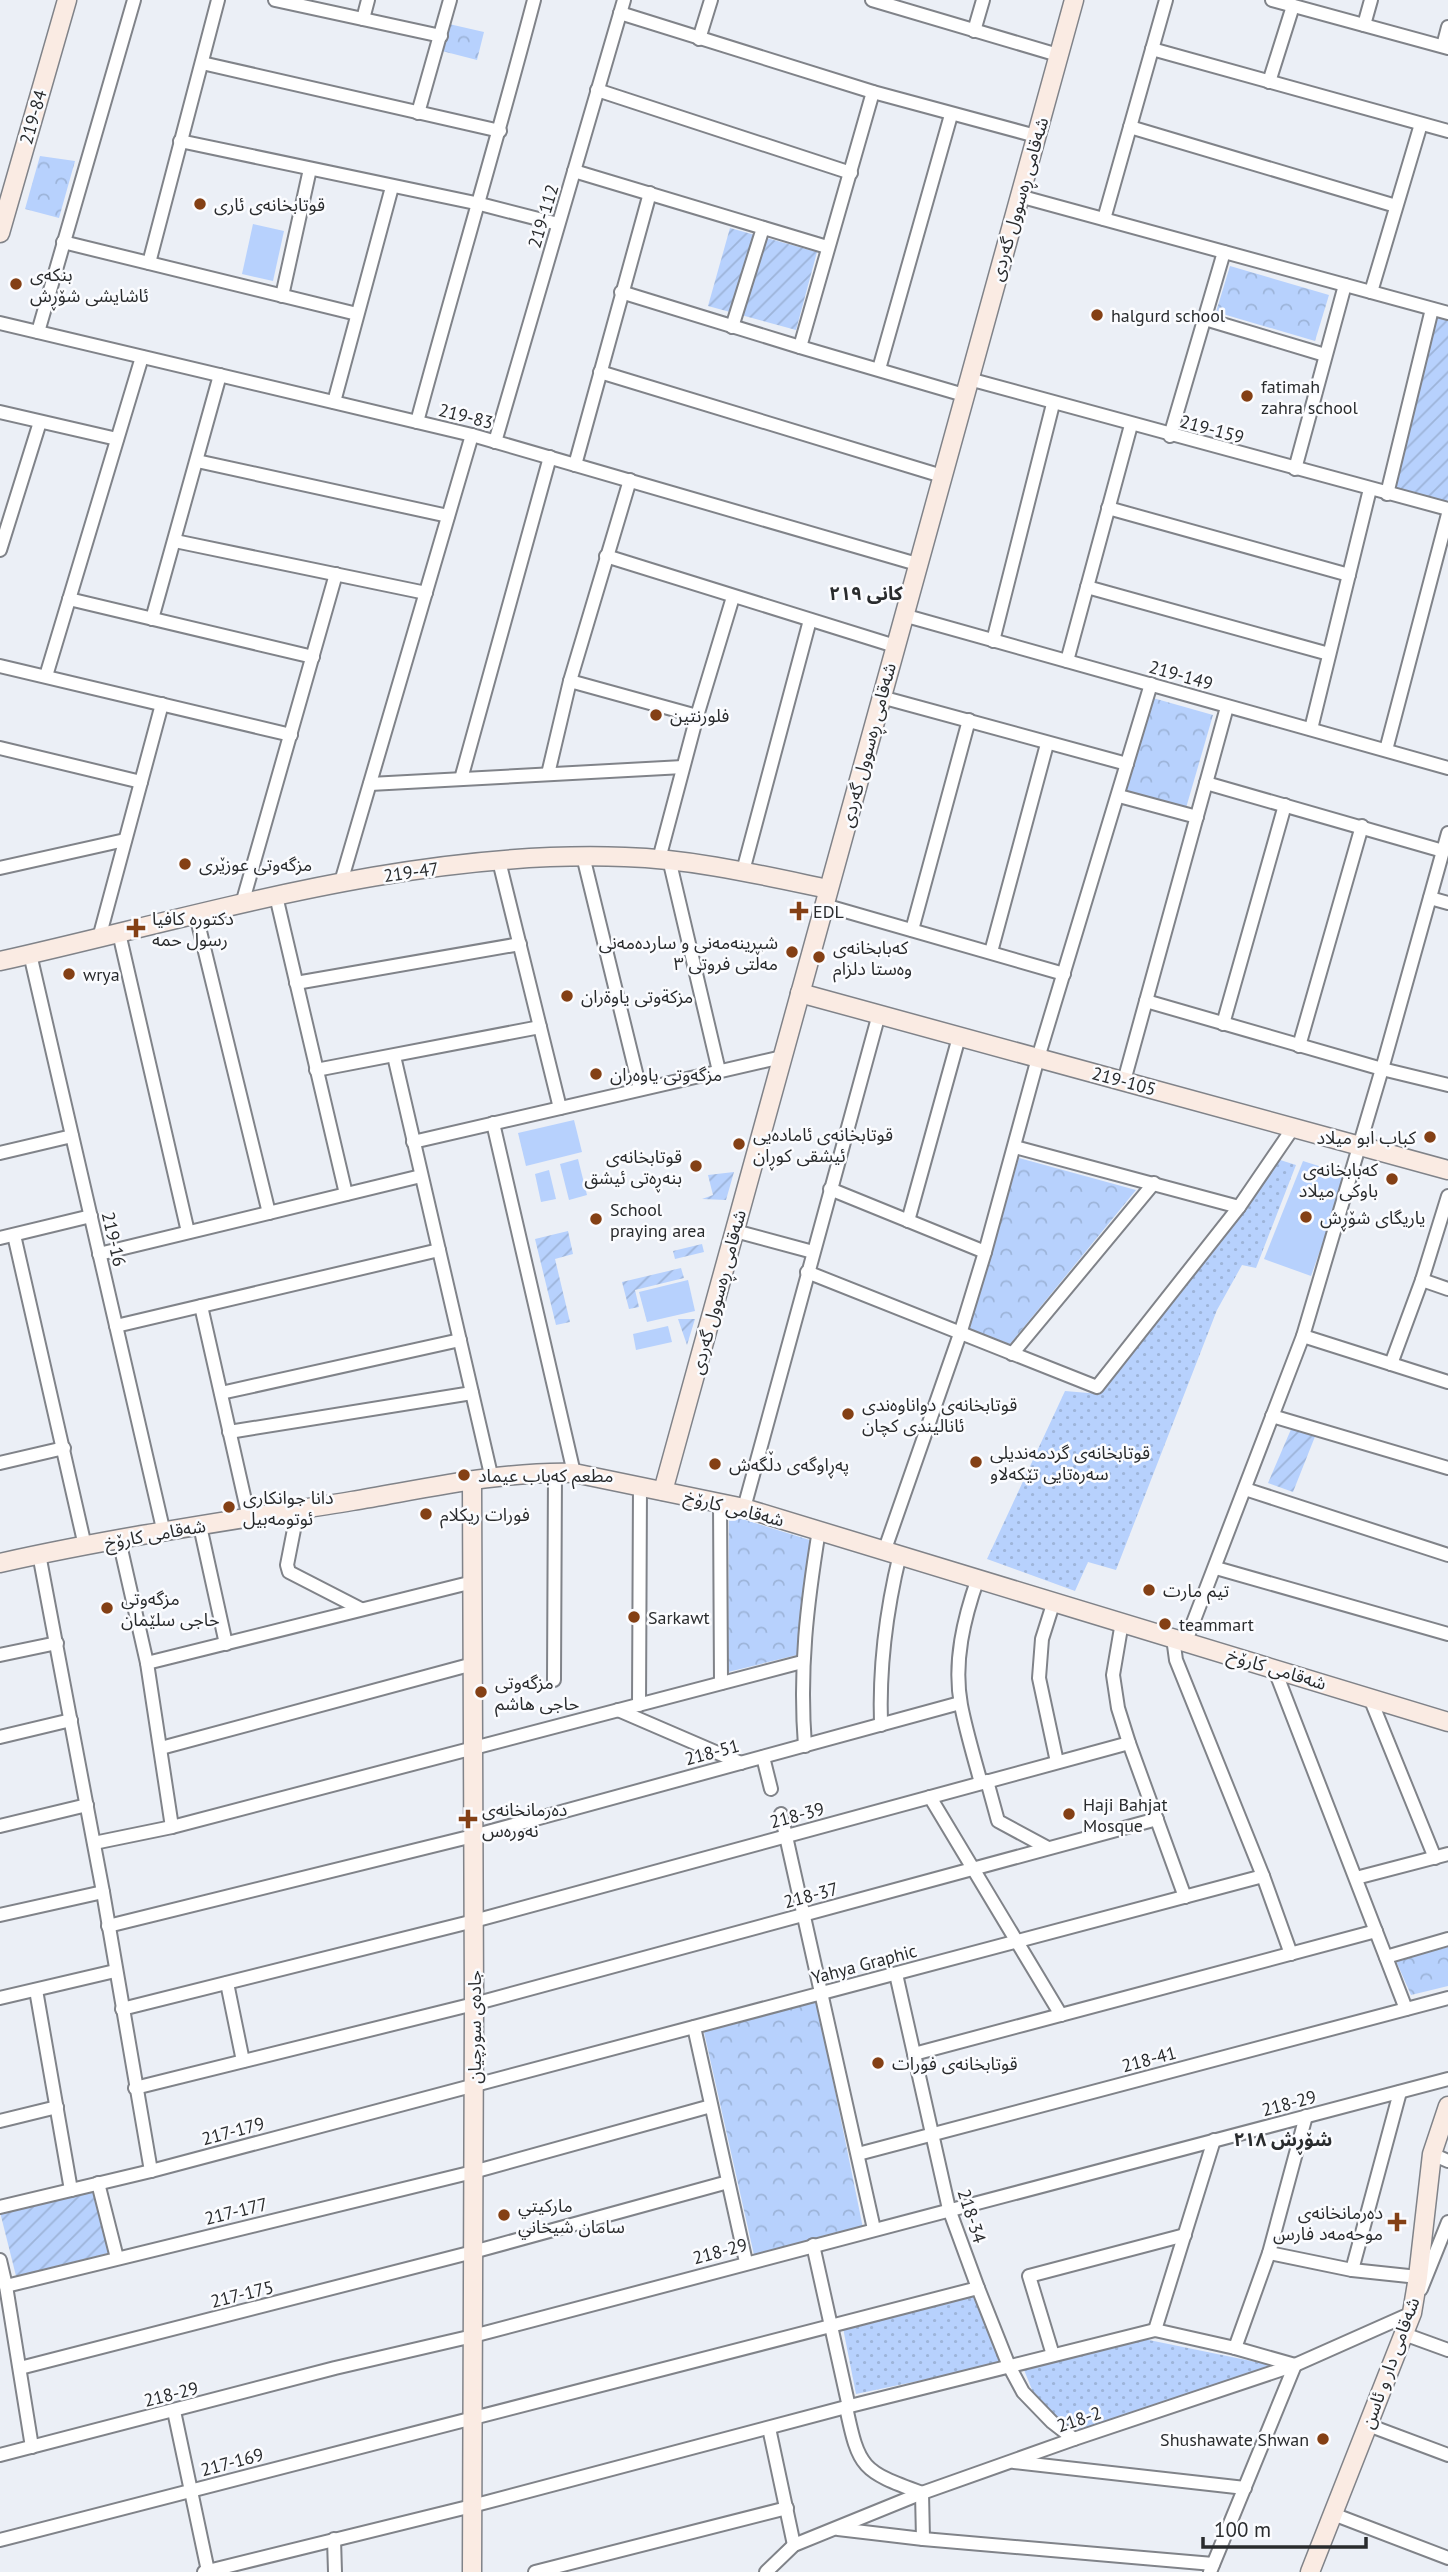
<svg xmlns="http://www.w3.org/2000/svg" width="1448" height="2572" font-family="'PT Sans','Noto Sans Arabic',sans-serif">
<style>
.grass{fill:url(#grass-dots)}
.forest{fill:url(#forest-crowns)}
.garden{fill:url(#garden-furrows)}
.pitch{fill:#b7d1fd}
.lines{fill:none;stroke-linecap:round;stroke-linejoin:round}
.street-casing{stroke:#808389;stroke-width:16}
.secondary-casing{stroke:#808389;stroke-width:21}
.street{stroke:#fff;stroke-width:12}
.secondary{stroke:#faebe3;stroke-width:18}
.poi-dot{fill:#844015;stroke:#fbfcff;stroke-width:2.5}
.labels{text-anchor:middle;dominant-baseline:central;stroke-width:5;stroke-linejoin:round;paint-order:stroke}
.street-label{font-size:18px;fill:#292b2d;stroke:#fbfcff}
.poi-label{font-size:18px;fill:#292b2d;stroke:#fbfcff;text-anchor:start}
.neighbourhood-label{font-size:19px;font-weight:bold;fill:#292b2d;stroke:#fbfcff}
</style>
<defs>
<pattern id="grass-dots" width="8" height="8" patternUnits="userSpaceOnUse" patternTransform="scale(1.75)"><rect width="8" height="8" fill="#b7d1fd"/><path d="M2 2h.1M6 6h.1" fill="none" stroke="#9db4d9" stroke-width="1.8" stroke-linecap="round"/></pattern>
<pattern id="forest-crowns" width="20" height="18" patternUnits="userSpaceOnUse" patternTransform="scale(1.75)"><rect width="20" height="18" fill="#b7d1fd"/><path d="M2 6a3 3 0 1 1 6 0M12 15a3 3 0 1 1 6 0" fill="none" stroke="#9db4d9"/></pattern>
<pattern id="garden-furrows" width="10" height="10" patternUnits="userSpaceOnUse" patternTransform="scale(1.75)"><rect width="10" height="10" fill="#b7d1fd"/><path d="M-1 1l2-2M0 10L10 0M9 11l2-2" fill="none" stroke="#9db4d9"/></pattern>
</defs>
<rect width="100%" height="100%" fill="#ebeff6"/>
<g class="grass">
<polygon points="1277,1159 1296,1165 1256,1268 1242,1265 1217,1310 1116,1570 1088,1562 1075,1591 987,1559 1065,1391 1100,1394"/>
<polygon points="978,2295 1004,2363 856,2394 843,2328"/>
<polygon points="1144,2339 1276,2366 1077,2434 1037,2402 1024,2370"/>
</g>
<g class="forest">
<polygon points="449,24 484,32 477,60 442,51"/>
<polygon points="40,156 75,161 59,218 25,209"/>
<polygon points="1230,266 1329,295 1315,341 1216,312"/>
<polygon points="1153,698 1213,715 1186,808 1126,792"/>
<polygon points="1019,1158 1136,1190 1010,1344 966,1328"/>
<polygon points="729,1515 813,1541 797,1655 728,1672"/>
<polygon points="1448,1947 1448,1986 1411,1995 1396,1961"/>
<polygon points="817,2002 863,2228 754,2255 704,2032"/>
</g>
<g class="garden">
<polygon points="730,228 817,252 796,330 708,306"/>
<polygon points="1432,309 1448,313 1448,498 1446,506 1393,491"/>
<polygon points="734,1172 726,1200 702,1199 713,1195 708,1175"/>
<polygon points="568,1231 573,1254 555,1259 570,1322 556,1325 535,1239"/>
<polygon points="702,1244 704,1252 675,1259 673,1251"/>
<polygon points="681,1268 684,1278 635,1290 639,1307 629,1309 622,1282"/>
<polygon points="678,1319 695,1319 687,1345"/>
<polygon points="1292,1427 1316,1434 1293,1492 1268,1483"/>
<polygon points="93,2189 109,2253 16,2276 0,2212"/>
</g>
<g class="pitch">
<polygon points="253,224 284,231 273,281 242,274"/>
<polygon points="574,1120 582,1152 526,1166 518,1133"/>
<polygon points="578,1159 587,1195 569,1200 560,1164"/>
<polygon points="1303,1161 1347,1175 1311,1276 1264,1259"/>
<polygon points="549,1170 556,1199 541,1202 535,1174"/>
<polygon points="688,1280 695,1311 647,1322 639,1292"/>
<polygon points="668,1326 672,1342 636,1350 633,1334"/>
</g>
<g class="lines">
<g class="street-casing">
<g id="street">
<polyline points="275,0 441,36"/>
<polyline points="872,0 1058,55"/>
<polyline points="1272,0 1448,48"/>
<polyline points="620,13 873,92 1036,136"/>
<polyline points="363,19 368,0"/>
<polyline points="1364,25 1371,0"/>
<polyline points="974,31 983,0"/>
<polyline points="699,39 711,0"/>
<polyline points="1443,46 1448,27"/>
<polyline points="1152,49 1448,131"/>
<polyline points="202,63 500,131"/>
<polyline points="1269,82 1293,6"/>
<polyline points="597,90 851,173"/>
<polyline points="418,113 450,0"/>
<polyline points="1130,127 1396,206"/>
<polyline points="180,141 480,204 558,224"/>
<polyline points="574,171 827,247"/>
<polyline points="1019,196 1448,313"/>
<polyline points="1104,219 1166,0"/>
<polyline points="63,242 357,314"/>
<polyline points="149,263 218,0"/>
<polyline points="621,292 800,347 964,395"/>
<polyline points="1371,292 1421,124"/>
<polyline points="282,296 310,169"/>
<polyline points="1205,319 1325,355"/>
<polyline points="0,323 472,435 917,564"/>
<polyline points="732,327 763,228"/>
<polyline points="38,332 134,0"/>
<polyline points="800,347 873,92"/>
<polyline points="879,369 951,115"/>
<polyline points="600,372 942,476"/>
<polyline points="969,379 1448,509"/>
<polyline points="334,402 392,187"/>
<polyline points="0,412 117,439"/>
<path d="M417 422C455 281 497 141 534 0"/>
<polyline points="1170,436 1224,252"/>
<polyline points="495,442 624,0"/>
<polyline points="197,461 448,516"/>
<polyline points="575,465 650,193"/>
<polyline points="1295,469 1345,285"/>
<polyline points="1387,494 1432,309"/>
<polyline points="1108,508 1349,575"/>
<polyline points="175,541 426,593"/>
<polyline points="0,550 40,422"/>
<polyline points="606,556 895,646"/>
<polyline points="1087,587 1329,654"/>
<polyline points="69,599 313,657"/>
<polyline points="903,615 1448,768"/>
<polyline points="152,619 220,375"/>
<polyline points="993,641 1053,404"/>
<polyline points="1067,661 1131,425"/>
<polyline points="0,666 291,735"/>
<polyline points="46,676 142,357"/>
<polyline points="570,681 697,716"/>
<polyline points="881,697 1127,764"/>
<polyline points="1311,729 1370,489"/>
<polyline points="0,748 141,782"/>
<polyline points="1386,750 1448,514"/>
<polyline points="548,774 570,681 630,480"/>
<polyline points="461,779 550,457"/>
<polyline points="1206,783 1443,851"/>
<polyline points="370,784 683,767"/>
<polyline points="1119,796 1197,817"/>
<polyline points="583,856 640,1089"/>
<polyline points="659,859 697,716 733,597"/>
<polyline points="669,859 719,1071"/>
<polyline points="499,861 560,1108"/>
<polyline points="0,868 125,840"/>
<polyline points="743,871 810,620"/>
<polyline points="341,882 472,435"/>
<polyline points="276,896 346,1194"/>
<polyline points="1430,898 1448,903"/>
<polyline points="242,904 336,574"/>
<polyline points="824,905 1064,974"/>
<polyline points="196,915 269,1213"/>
<polyline points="912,930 969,720"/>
<polyline points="119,933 188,1232"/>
<polyline points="99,938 162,704"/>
<polyline points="991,952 1047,744"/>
<polyline points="30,954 164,1533"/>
<polyline points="296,983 520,944"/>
<polyline points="1146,1001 1382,1069 1448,1085"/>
<polyline points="1223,1024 1285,805"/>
<polyline points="1299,1046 1362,826"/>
<polyline points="394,1056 492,1479"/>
<polyline points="316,1070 540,1027"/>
<polyline points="1124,1081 1227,707"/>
<polyline points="493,1123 574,1473"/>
<polyline points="413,1142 782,1057"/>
<polyline points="1015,1147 1239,1207"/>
<polyline points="0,1153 72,1136"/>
<polyline points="830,1189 985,1252"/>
<polyline points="908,1221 959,1037"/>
<polyline points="735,1231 813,1252"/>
<polyline points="14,1235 85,1546"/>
<polyline points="0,1238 91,1216"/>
<polyline points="99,1254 421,1176"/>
<polyline points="807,1272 1097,1387 1239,1207 1293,1128"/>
<polyline points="1422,1280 1448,1289"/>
<polyline points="201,1306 249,1518"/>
<polyline points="116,1326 439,1250"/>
<polyline points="1303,1336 1448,1382"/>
<polyline points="1012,1354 1154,1183"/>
<polyline points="1391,1364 1422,1280 1448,1196"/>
<polyline points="221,1393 460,1340"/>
<polyline points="1272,1416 1448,1468"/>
<polyline points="229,1432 472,1393"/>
<polyline points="0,1463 64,1448"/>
<polyline points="1245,1489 1448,1555"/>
<polyline points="720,1502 721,1683"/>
<polyline points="744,1508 879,1014"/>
<polyline points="298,1509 287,1565 289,1572 361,1609"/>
<polyline points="200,1526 226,1644"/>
<polyline points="119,1540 147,1663 172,1827"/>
<polyline points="885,1549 960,1334 985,1252 1038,1058 1151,684"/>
<polyline points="39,1554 103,1892 151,2171"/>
<polyline points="1216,1568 1448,1634"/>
<path d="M978 1578C964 1618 953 1662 961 1705 966 1731 974 1757 981 1783"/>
<polyline points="1054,1601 1042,1639 1039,1678 1057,1762"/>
<polyline points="1122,1622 1113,1675 1118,1708 1129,1743 1185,1897"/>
<polyline points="1173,1638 1176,1660 1263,1876 1291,1954"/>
<polyline points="1186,1641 1303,1336 1382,1069 1448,833"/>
<polyline points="0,1655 57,1643"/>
<polyline points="147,1663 473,1582"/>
<polyline points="1274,1668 1406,2009"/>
<polyline points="554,1680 555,1473"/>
<polyline points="1370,1698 1435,1858"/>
<polyline points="639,1705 640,1486"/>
<polyline points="618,1710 741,1763"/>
<path d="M881 1725C879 1666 886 1611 900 1554"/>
<polyline points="0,1737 71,1720"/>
<path d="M805 1746C799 1670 807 1604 819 1530"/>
<polyline points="161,1748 473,1664"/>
<polyline points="763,1757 771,1789"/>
<polyline points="987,1781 998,1821 1048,1848"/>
<polyline points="930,1797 1061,2015"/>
<polyline points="781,1814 874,2229"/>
<polyline points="0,1826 87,1805"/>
<polyline points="94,1843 172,1827 802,1662"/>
<polyline points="1356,1878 1448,1854"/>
<polyline points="0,1915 103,1892"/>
<polyline points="108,1926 473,1836 960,1703"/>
<polyline points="1386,1957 1448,1939"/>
<polyline points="896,1974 949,2209 978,2288 1009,2366 1023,2392 1052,2422 1074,2439"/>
<polyline points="227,1983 243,2061"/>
<polyline points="36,1990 71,2190"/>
<polyline points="0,1998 115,1971"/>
<polyline points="122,2009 474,1921 1129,1743"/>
<polyline points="694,2027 746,2262"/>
<polyline points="914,2054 1376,1931"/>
<polyline points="135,2088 474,2004 1157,1819"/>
<polyline points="0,2121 57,2107"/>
<polyline points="858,2154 1448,1998"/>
<polyline points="1432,2154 1448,2161"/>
<polyline points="98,2183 117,2258"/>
<polyline points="0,2207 151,2171 1263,1876"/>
<polyline points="813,2245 849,2407"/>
<polyline points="1269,2253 1352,2270 1418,2277"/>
<polyline points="0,2260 6,2286 32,2447"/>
<polyline points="1352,2270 1400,2092"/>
<polyline points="6,2286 473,2172 711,2106"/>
<polyline points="1421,2289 1448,2222"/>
<polyline points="1155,2330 1214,2140"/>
<polyline points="1404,2334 1448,2350"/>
<polyline points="1235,2348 1269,2253 1306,2116"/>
<polyline points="1053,2355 1029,2276 1185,2235"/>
<polyline points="20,2368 473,2252 728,2182"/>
<path d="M846 2407C859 2469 862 2471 922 2493L923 2539"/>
<polyline points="174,2411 208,2571"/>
<polyline points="1368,2425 1448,2455"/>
<polyline points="769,2428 794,2545"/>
<polyline points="0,2455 335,2368 473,2336 1448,2079"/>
<polyline points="1014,2462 1245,2488"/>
<polyline points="1333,2514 1448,2558"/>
<polyline points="838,2529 923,2539 1213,2564"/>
<polyline points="334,2539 335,2572"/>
<polyline points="0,2540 978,2288"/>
<polyline points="204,2572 472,2506 846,2407 1155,2330 1235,2348 1295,2365 1210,2572"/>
<polyline points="535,2572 787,2508"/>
<polyline points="766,2572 794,2545 922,2493 1074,2439 1295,2365 1412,2313 1413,2310"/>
</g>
</g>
<g class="secondary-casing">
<g id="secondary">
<polyline points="0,233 67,0"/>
<path d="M0 961C205 915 412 849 625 857 693 859 761 875 828 889"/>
<polyline points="800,993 1448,1170"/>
<polyline points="663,1491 1074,0"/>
<path d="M0 1563C116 1537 234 1520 352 1501 424 1489 500 1471 574 1473L744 1508 1448 1722"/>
<polyline points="472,2572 474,2004 472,1482"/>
<polyline points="1310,2572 1412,2313 1418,2277 1432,2154 1448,2106"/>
</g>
</g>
<use href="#street" class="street"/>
<use href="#secondary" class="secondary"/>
</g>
<g class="poi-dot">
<circle cx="200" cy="204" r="7"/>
<circle cx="16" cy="284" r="7"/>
<circle cx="1097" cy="315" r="7"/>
<circle cx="1247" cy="396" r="7"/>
<circle cx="656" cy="715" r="7"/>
<circle cx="185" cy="864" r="7"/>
<path d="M795.5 900.5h7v7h7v7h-7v7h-7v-7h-7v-7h7z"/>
<path d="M132.5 917.5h7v7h7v7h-7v7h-7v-7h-7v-7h7z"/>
<circle cx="792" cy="952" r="7"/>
<circle cx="819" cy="957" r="7"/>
<circle cx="69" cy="974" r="7"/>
<circle cx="567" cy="996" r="7"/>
<circle cx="596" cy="1074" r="7"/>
<circle cx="1430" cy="1137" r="7"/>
<circle cx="739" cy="1144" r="7"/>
<circle cx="696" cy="1166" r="7"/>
<circle cx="1392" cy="1179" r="7"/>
<circle cx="1306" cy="1217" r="7"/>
<circle cx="596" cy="1219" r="7"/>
<circle cx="848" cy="1414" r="7"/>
<circle cx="976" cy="1462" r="7"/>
<circle cx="715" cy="1464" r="7"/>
<circle cx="464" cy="1475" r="7"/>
<circle cx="229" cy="1507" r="7"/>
<circle cx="426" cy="1514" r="7"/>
<circle cx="1149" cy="1590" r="7"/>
<circle cx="107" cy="1608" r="7"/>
<circle cx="634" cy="1617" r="7"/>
<circle cx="1165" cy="1624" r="7"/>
<circle cx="481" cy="1692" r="7"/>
<circle cx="1069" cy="1814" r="7"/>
<path d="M464.5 1808.5h7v7h7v7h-7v7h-7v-7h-7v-7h7z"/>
<circle cx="878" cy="2063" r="7"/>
<circle cx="504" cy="2215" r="7"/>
<path d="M1393.5 2211.5h7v7h7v7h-7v7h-7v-7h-7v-7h7z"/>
<circle cx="1323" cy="2439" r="7"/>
</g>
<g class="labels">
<g class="street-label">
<text transform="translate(33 117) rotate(-74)">219-84</text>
<text transform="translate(1019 199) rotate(-74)">شەقامی ڕەسوول گەردی</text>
<text transform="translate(543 216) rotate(-73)">219-112</text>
<text transform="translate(466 416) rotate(14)">219-83</text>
<text transform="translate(1212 429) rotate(15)">219-159</text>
<text transform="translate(1181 675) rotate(16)">219-149</text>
<text transform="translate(868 745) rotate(-75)">شەقامی ڕەسوول گەردی</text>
<text transform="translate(411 872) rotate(-8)">219-47</text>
<text transform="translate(1124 1081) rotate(15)">219-105</text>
<text transform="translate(114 1239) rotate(77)">219-16</text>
<text transform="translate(718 1292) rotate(-75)">شەقامی ڕەسوول گەردی</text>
<text transform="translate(734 1508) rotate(14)">شەقامی کارۆخ</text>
<text transform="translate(155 1534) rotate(-10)">شەقامی کارۆخ</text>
<text transform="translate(1277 1669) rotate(17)">شەقامی کارۆخ</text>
<text transform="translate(712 1752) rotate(-15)">218-51</text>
<text transform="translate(797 1815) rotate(-15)">218-39</text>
<text transform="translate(811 1895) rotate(-15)">218-37</text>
<text transform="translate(864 1964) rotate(-15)">Yahya Graphic</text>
<text transform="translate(474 2027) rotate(-90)">جادەی سورچیان</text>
<text transform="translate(1149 2059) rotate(-15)">218-41</text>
<text transform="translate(1289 2103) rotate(-15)">218-29</text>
<text transform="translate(233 2131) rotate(-15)">217-179</text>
<text transform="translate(236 2211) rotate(-14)">217-177</text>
<text transform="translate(972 2216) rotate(72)">218-34</text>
<text transform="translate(720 2251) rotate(-15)">218-29</text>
<text transform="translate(242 2294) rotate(-14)">217-175</text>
<text transform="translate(1390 2363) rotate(-70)">شەقامی دار و ئاسن</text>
<text transform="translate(171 2394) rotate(-14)">218-29</text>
<text transform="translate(1079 2419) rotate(-19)">218-2</text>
<text transform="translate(232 2462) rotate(-15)">217-169</text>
</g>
<g class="poi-label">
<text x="214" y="204">قوتابخانەی ئاری</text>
<text x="30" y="274">بنکەی<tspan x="30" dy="21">ئاشایشی شۆڕش</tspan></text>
<text x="1111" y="315">halgurd school</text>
<text x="1261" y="386">fatimah<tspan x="1261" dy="21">zahra school</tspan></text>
<text x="670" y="715">فلورنتين</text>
<text x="199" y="864">مزگه‌وتی عوزێری</text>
<text x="813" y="911">EDL</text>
<text x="152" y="918">دکتورە کافیا<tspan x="152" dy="21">رسول حمە</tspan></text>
<text x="778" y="942" text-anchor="end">شیرینەمەنی و ساردەمەنی<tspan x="778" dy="21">مەڵتی فروتی ٣</tspan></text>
<text x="833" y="947">كەبابخانەی<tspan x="833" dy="21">وەستا دلزام</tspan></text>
<text x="83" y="974">wrya</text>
<text x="581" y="996">مزكةوتى ياوةران</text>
<text x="610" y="1074">مزگەوتی یاوەران</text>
<text x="753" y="1134">قوتابخانەی ئامادەیی<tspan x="753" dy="21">ئیشقی کوڕان</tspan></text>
<text x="1416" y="1137" text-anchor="end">کباب ابو میلاد</text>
<text x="682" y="1156" text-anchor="end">قوتابخانەی<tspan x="682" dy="21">بنەڕەتی ئیشق</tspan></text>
<text x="1378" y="1169" text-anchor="end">کەبابخانەی<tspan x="1378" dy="21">باوکی میلاد</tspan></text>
<text x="610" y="1209">School<tspan x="610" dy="21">praying area</tspan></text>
<text x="1320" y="1217">یاریگای شۆڕش</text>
<text x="862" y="1404">قوتابخانەی دواناوەندی<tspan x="862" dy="21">ئانالیندی كچان</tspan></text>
<text x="990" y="1452">قوتابخانەی گردمەندیلی<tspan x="990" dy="21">سەرەتایی تێكەلاو</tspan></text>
<text x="729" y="1464">پەڕاوگەی دڵگەش</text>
<text x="478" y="1475">مطعم کەباب عیماد</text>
<text x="243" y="1497">دانا جوانكارى<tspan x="243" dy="21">ئوتومەبیل</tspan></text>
<text x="440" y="1514">فورات ريکلام</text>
<text x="1163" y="1590">تيم مارت</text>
<text x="121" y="1598">مزگەوتی<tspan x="121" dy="21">حاجی سلێمان</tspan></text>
<text x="648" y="1617">Sarkawt</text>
<text x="1179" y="1624">teammart</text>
<text x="495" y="1682">مزگەوتی<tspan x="495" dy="21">حاجی هاشم</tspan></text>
<text x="1083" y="1804">Haji Bahjat<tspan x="1083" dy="21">Mosque</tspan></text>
<text x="482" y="1809">دەرمانخانەی<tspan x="482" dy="21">نەورەس</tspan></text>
<text x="892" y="2063">قوتابخانەی فورات</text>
<text x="518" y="2205">ماركيتي<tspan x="518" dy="21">سامان شيخاني</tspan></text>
<text x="1383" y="2212" text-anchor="end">دەرمانخانەی<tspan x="1383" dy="21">موحەمەد فارس</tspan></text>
<text x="1309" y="2439" text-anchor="end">Shushawate Shwan</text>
</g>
<g class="neighbourhood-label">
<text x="866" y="593">کانی ٢١٩</text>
<text x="1283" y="2139">شۆڕش ٢١٨</text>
</g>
</g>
<path d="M1203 2537v10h163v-10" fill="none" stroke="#292b2d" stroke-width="3.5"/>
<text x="1214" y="2537" font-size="21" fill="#292b2d" stroke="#fbfcff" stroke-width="5" paint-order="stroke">100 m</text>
</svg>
